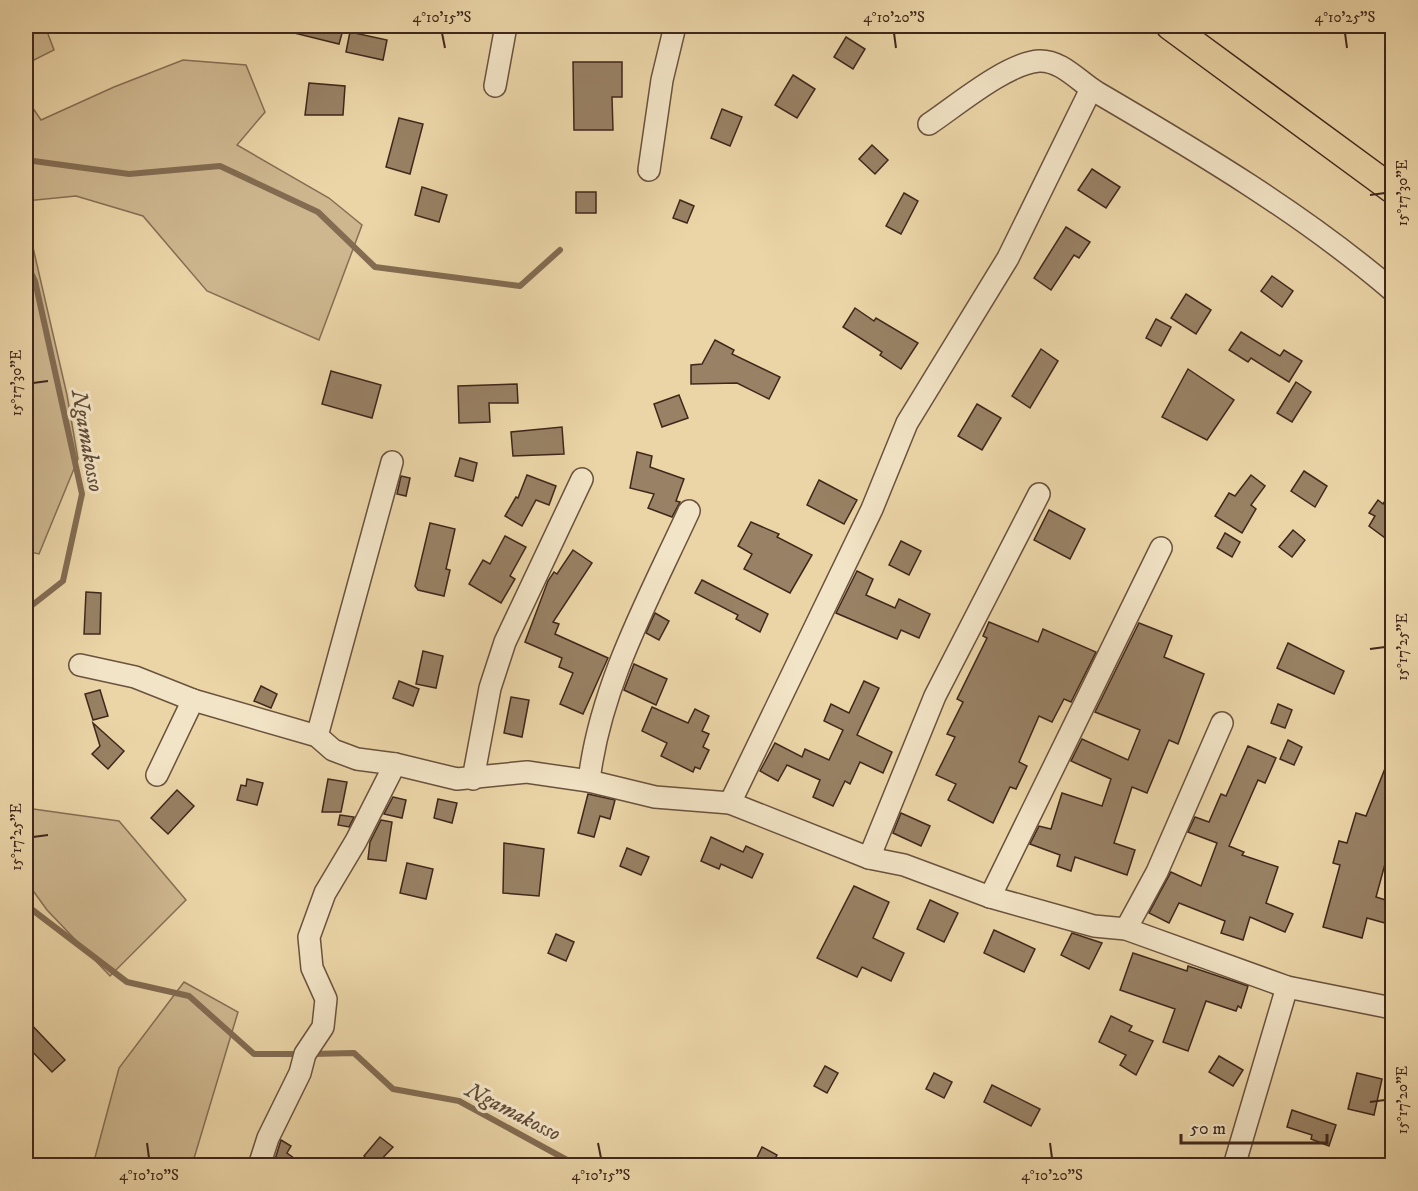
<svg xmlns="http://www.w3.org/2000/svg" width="1418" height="1191" font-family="'IM FELL DW Pica',serif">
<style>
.green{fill:#ceb78f;stroke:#866f55;stroke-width:1.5}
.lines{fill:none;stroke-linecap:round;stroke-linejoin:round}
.stream{stroke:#836c52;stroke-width:6}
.building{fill:#988164;stroke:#3f271b;stroke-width:1.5}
.minor-casing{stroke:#6a523e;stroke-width:24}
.major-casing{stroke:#3f271b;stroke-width:30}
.minor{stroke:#f2e4c6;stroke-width:21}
.major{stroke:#ebd5a7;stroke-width:27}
.ticks{fill:none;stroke:#3f271b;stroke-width:2}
.labels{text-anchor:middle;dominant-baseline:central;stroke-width:6;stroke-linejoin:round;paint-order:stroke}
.water-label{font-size:22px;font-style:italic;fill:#614a37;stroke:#f2e4c6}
.neatline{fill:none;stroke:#3f271b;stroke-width:2}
.ticks-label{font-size:15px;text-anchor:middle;fill:#3f271b}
</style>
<rect width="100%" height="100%" fill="#ebd5a7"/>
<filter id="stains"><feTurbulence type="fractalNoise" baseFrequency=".00333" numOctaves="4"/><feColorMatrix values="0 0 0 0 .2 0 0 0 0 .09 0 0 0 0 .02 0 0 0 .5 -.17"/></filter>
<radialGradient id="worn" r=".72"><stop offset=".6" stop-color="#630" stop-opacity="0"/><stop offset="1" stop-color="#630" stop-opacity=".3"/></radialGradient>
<g class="green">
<polygon points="26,26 45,26 54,50 26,64"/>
<polygon points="183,60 246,65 265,112 237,145 329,198 362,225 319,340 207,291 143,216 76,196 26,201 26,98 41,120 114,87"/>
<polygon points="26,217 67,395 78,459 39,554 26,551"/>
<polygon points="26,808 119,821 186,900 110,976 47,910 26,881"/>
<polygon points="184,982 238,1012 192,1165 93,1165 119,1068"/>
</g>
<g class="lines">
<g class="stream">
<polyline points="26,160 129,174 220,166 318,212 375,267 520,286 560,250"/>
<polyline points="26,263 35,281 82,494 63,581 26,610"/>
<polyline points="26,905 127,982 189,996 254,1054 302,1054"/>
<polyline points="312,1054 354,1053 393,1089 459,1101 578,1166"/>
</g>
</g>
<g class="building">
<polygon points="287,26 344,26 339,44 286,31"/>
<polygon points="350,32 387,40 383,60 346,52"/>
<polygon points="846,37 865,49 853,69 834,57"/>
<polygon points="573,62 622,62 622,97 612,97 613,130 574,130"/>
<polygon points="793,75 815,89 797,118 775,105"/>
<polygon points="309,83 345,86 343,115 305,115"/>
<polygon points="722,109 742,117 730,146 711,138"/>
<polygon points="399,118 423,124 410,174 386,167"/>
<polygon points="872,145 888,160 875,174 859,159"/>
<polygon points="1092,169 1120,187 1106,208 1078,190"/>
<polygon points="422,187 447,195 439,222 415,215"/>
<rect x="576" y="192" width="20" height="21"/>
<polygon points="904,193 918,201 901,234 886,226"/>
<polygon points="680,200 694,206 687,223 673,218"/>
<polygon points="1066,227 1090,242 1079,258 1074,255 1051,290 1034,278"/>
<polygon points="1272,276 1293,291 1282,307 1261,291"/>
<polygon points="1186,294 1211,310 1196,334 1171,318"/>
<polygon points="855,308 874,321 876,318 918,343 901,369 880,355 882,352 843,327"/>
<polygon points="1156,319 1171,327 1161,346 1146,338"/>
<polygon points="1241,332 1280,356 1284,350 1302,361 1289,382 1251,358 1248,362 1229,350"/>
<polygon points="715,340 734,350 732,354 780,377 769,399 737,383 691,384 691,365 702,364"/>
<polygon points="1041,349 1058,361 1030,408 1012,396"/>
<polygon points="1188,369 1234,400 1207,440 1162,417"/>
<polygon points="331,371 381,385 372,418 322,404"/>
<polygon points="1296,382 1311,392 1292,422 1277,413"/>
<polygon points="517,384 518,403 489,403 490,422 459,423 458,386"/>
<polygon points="679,395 688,418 662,427 654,404"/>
<polygon points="977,404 1001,418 982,450 958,436"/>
<polygon points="562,427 564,454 513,456 511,432"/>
<polygon points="637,452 652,456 650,467 684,479 676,501 680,502 672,517 648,508 654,494 630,488"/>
<polygon points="460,458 477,463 473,481 455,476"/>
<polygon points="1304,471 1327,486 1315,507 1291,491"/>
<polygon points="527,475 556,486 549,505 536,500 522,526 505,516 516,497 518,498"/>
<polygon points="1251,475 1265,486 1251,505 1256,509 1242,533 1215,516 1229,493 1235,496"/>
<polygon points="401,476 410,478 406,496 397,494"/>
<polygon points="819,480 857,500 844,524 807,505"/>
<polygon points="1392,490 1392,543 1369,526 1375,516 1369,513 1378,500 1383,504"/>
<polygon points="1049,510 1085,529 1070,559 1034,540"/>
<polygon points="751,522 779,534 777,537 812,555 790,593 744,569 752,554 738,546"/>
<polygon points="430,523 455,529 446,569 450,570 444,596 418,590 415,586"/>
<polygon points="1293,530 1305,540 1292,557 1279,547"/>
<polygon points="1225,533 1240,542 1232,557 1217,548"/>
<polygon points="505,536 526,547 510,576 515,579 501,603 469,584 483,560 490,564"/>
<polygon points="901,541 921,551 909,575 889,565"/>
<polygon points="573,550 592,563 553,622 559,624 555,634 608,658 583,714 560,704 573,673 559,667 562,658 525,642 548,581 554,572 557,574"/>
<polygon points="857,571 873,579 866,595 895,608 899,599 930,614 919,638 901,630 897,639 836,613"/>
<polygon points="702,580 768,614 760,632 736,619 738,615 695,593"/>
<polygon points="86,592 101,593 100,634 84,634"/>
<polygon points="655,613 669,621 659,640 646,633"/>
<polygon points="989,622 1038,642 1043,629 1096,652 1071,702 1064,699 1052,722 1039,716 1019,762 1027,766 1016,789 1010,787 993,823 948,800 956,784 936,775 955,737 947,734 963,702 957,699 987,638 983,636"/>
<polygon points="1139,623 1172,636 1164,657 1204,674 1178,744 1169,740 1147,793 1132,787 1114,843 1135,850 1127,875 1075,857 1071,871 1057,866 1060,855 1030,844 1039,826 1051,829 1062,793 1102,806 1111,779 1071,761 1082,739 1128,760 1140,730 1095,712"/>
<polygon points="1288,643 1344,671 1334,694 1277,668"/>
<polygon points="423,651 443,656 436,688 416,684"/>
<polygon points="634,664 667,679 656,705 624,690"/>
<polygon points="399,681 419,689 413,706 393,698"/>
<polygon points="864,681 879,688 857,735 892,752 883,773 860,762 850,784 845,781 833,806 813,797 820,780 787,765 778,781 760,771 775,743 802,757 805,749 829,760 843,730 824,721 831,704 849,713"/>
<polygon points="261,686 277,694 271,708 254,701"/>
<polygon points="100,690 108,716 93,720 85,694"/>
<polygon points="511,697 529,700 522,737 504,733"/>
<polygon points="1278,704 1292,710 1285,728 1271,723"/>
<polygon points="652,707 688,723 695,709 709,716 702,731 709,734 703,747 709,750 700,769 695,767 693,772 661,756 667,743 642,731"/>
<polygon points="93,723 124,751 108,769 92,754 100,746"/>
<polygon points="1288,740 1302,747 1294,765 1280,759"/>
<polygon points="1248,746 1276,758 1265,783 1258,780 1229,846 1244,852 1242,855 1278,867 1266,903 1293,914 1285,932 1250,917 1243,940 1221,933 1225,921 1179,903 1169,923 1149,913 1171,872 1201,886 1217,843 1188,832 1195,817 1209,822 1221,794 1226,796"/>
<polygon points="1392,751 1392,866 1385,864 1376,897 1392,902 1392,925 1367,918 1362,938 1323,927 1340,865 1333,863 1339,841 1347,843 1356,813 1366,816"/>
<polygon points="247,779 263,783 257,805 237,800 241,785 246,786"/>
<polygon points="328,779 347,782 341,812 322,812"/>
<polygon points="177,790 194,806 168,834 151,818"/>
<polygon points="588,794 615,800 610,819 600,816 594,837 578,833"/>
<polygon points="393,797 406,800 402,818 384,814"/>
<polygon points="438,799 457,803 452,823 434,818"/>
<polygon points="901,813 930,826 921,846 893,833"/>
<polygon points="340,815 354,817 349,827 338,825"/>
<polygon points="381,820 392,822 386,861 368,859 370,842"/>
<polygon points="711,837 743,852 746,846 763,854 752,878 721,864 719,869 701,861"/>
<polygon points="504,843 544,849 539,896 503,893"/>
<polygon points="627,848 649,857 641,875 620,866"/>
<polygon points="407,863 433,869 426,899 400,893"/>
<polygon points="854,886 889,902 873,938 904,953 891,981 862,967 857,977 817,958"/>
<polygon points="930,900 958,913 944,942 917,929"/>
<polygon points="994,930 1035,949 1024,972 984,953"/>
<polygon points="1072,933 1102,943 1089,969 1061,955"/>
<polygon points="556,934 574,942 566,961 548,953"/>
<polygon points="1133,953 1187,971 1188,966 1248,986 1241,1008 1238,1006 1236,1011 1206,1001 1188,1051 1163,1042 1175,1009 1120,990"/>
<polygon points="1111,1016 1132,1026 1129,1031 1153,1041 1136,1075 1120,1065 1126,1055 1099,1042"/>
<polygon points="26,1019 65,1060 52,1072 26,1045"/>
<polygon points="1219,1056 1243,1070 1233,1086 1209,1072"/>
<polygon points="825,1066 838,1073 827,1093 814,1086"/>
<polygon points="934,1073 952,1082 944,1098 926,1089"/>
<polygon points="1357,1073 1382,1079 1374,1115 1348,1109"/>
<polygon points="992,1085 1040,1109 1031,1126 984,1102"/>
<polygon points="1292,1110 1336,1125 1329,1146 1311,1139 1312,1135 1287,1127"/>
<polygon points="380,1137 393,1147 375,1166 364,1156"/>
<polygon points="281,1140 291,1146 287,1153 305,1166 273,1166"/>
<polygon points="762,1147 777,1155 771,1166 753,1166"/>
</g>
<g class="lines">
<g class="minor-casing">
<g id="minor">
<polyline points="495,86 506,26"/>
<path d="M929 124C956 106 1007 63 1039 61 1062 60 1079 82 1098 93 1199 152 1303 214 1392 290"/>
<polyline points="649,170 662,80 675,26"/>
<polyline points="80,665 135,677 193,700 317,736 333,750 357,759 395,764 457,779 527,772 589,781 655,797 730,803 869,858 904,865 990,897 1094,926 1126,929 1287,987 1392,1008"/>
<polyline points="317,736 392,462"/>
<polyline points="157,775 193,700"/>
<polyline points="473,779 490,688 505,642 582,479"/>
<path d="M589 781C600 686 649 598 689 511"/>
<polyline points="730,803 872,509 907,423 1008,258 1091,89"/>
<polyline points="869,858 935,696 1039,494"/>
<polyline points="990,897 1161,548"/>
<polyline points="1126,929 1157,872 1222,723"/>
<polyline points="259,1166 268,1138 300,1073 305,1054 323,1027 326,999 312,968 309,937 325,893 356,841 395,764"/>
<polyline points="1234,1166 1287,987"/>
</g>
</g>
<g class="major-casing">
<polyline id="major" points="1170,26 1392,189"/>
</g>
<use href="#minor" class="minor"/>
<use href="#major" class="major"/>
</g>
<path class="ticks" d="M442 33 445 48M894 33 896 48M1345 33 1347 48M1370 195 1385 193M33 383 48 381M1370 649 1385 647M33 837 48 835M1370 1102 1385 1100M147 1143 149 1158M598 1143 601 1158M1050 1143 1052 1158"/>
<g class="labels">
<g class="water-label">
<text transform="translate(87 441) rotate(80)">Ngamakosso</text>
<text transform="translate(513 1112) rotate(27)">Ngamakosso</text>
</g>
</g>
<rect width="1418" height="1191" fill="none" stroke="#ebd5a7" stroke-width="66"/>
<path d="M1181 1134v9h146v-9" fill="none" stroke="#3f271b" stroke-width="3"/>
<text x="1190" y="1134" font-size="18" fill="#3f271b" stroke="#f2e4c6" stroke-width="4.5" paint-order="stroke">50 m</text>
<rect x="33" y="33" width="1352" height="1125" class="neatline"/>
<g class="ticks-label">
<text x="442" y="22">4°10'15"S</text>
<text x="894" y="22">4°10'20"S</text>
<text x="1345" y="22">4°10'25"S</text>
<text transform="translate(1402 193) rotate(-90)" y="5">15°17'30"E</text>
<text transform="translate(16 383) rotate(-90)" y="5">15°17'30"E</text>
<text transform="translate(1402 647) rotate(-90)" y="5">15°17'25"E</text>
<text transform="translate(16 837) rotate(-90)" y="5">15°17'25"E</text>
<text transform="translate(1402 1100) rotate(-90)" y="5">15°17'20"E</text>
<text x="149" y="1180">4°10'10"S</text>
<text x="601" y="1180">4°10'15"S</text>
<text x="1052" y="1180">4°10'20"S</text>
</g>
<rect width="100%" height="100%" filter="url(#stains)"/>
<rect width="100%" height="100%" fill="url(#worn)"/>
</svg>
